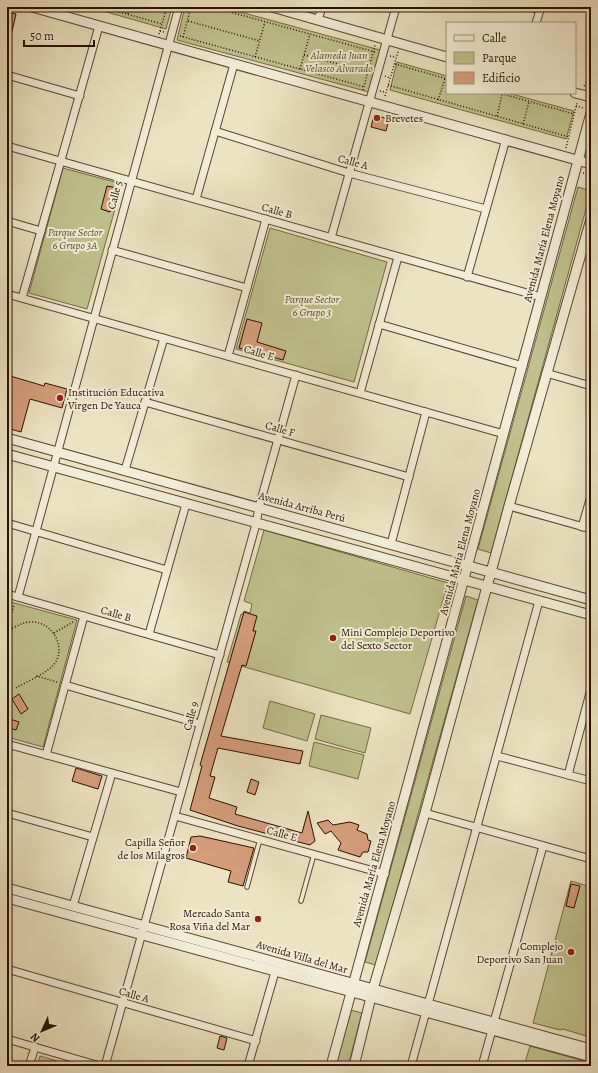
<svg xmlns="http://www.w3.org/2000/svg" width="598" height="1073" font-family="Alegreya,serif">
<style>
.green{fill:#c0c18e;stroke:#766847}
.building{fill:#d49d7c;stroke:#2b0f00}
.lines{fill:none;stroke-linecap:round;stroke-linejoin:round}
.service-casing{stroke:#5b4430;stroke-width:5.5}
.minor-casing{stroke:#5b4430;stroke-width:9}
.tertiary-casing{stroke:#5b4430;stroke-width:11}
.path{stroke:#2b0f00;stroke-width:1.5;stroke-dasharray:1 2;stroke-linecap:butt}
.service{stroke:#f3edd7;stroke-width:3.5}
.minor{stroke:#f3edd7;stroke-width:7}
.tertiary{stroke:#f3edd7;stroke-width:9}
.poi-dot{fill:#8f2418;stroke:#f3edd7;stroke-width:1.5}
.labels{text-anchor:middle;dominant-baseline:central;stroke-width:4;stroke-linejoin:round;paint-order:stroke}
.park-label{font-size:11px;font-style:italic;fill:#5f4d32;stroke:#f3edd7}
.poi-label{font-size:11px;fill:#2b0f00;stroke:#f3edd7;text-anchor:start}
.street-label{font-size:11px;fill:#2b0f00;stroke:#f3edd7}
</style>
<rect width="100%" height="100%" fill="#ece3c2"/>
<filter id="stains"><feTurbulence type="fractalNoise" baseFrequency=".005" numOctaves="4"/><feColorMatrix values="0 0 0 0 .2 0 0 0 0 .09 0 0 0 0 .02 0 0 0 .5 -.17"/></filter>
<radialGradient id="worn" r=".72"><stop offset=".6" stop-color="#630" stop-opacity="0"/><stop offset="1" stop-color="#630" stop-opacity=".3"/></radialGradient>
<g class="green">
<polygon points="89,7 172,7 166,29"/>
<polygon points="185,7 222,7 380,50 369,92 177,40"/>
<polygon points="397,62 447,76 447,93 508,93 574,111 566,139 390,90"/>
<polygon points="63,168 122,184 87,309 29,293"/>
<polygon points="578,187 591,191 491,553 478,549"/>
<polygon points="270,228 387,262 354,382 236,349"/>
<polygon points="264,530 448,583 410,714 227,662 241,614 243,614 244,611 250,613 252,604 244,601"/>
<polygon points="466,596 478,600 376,965 365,962"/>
<polygon points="7,601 77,620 43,747 7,737"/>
<polygon points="270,701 315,714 307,741 263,728"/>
<polygon points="321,715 371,728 365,753 315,739"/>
<polygon points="314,742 364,755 358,779 309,766"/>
<polygon points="571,881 591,887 591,1018 586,1036 563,1029 560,1030 533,1023"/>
<polygon points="351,1010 362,1013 348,1066 336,1066"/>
<polygon points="530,1046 591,1063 591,1066 524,1066"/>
<polygon points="40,1056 74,1066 37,1066"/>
</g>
<g class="building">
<polygon points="7,12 16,14 10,40 7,40"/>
<polygon points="374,115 389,119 386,131 371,127"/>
<polygon points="107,186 117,188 110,212 101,209"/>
<polygon points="247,319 262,323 257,342 286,351 283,360 239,348"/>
<polygon points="7,375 44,386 45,383 67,389 62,408 30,399 21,432 7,428"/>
<polygon points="244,612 257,616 253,631 256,631 246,666 242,665 221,736 303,751 300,764 218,748 210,776 215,777 209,798 237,807 235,814 302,833 308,811 315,841 310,845 238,826 190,810 202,766 200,765"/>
<polygon points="19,694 28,709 21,714 12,699"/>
<polygon points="7,718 19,722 16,730 7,727"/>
<polygon points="76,768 102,776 98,789 72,781"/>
<polygon points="251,779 259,782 255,795 247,792"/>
<polygon points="328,820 333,825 350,822 359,825 357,830 367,834 368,840 371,841 368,852 363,852 360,857 338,850 341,843 331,831 325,834 317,823"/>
<polygon points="200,836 254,848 243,886 228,882 231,871 186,858 191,837"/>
<polygon points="571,884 580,886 574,908 566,906"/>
<polygon points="220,1036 227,1038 224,1050 217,1048"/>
</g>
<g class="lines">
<g class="service-casing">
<g id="service">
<polyline points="247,887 260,839"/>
<polyline points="301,901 314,854"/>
</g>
</g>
<g class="minor-casing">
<g id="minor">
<polyline points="530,7 540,10"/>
<polyline points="318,20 322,7"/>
<polyline points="536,23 541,7"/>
<polyline points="7,75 80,96"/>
<polyline points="215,131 349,173 486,209"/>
<polyline points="7,146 541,297"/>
<polyline points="196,199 234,64"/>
<polyline points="7,221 41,231"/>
<polyline points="331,238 396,7"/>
<polyline points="112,250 247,288"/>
<polyline points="467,277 506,139"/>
<polyline points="7,294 504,434"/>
<polyline points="22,298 99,26"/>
<polyline points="379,324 523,366"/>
<polyline points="228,356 266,219"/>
<polyline points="546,373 591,386"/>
<polyline points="360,393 398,257"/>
<polyline points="145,402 409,477"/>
<polyline points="125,470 164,338"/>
<polyline points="509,506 591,529"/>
<polyline points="7,523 167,570"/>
<polyline points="582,527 591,496"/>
<polyline points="391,544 426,412"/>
<polyline points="7,594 220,655"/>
<polyline points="18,597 179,7"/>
<polyline points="149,634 186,504"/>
<polyline points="65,685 200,724"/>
<polyline points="7,744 181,792"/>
<polyline points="46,755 84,616"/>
<polyline points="497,756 591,781"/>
<polyline points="568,775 591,689"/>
<polyline points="7,813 93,837"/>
<polyline points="425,813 591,859"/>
<polyline points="175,816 385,874"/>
<polyline points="73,906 112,773"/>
<polyline points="7,969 256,1041"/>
<polyline points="494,1022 543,846"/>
<polyline points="7,1039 100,1066"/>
<polyline points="29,1066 35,1047"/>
<polyline points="105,1066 256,524 259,507 296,375"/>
<polyline points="248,1066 275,972"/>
<polyline points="411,1066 539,601"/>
<polyline points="482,1066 492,1030"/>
</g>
</g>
<g class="tertiary-casing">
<g id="tertiary">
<path d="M32 7C218 60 405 110 591 164"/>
<polyline points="272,7 447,57"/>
<polyline points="575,93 591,97"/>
<polyline points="7,438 591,600"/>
<polyline points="7,454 591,615"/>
<polyline points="7,888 591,1049"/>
<polyline points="7,898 591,1057"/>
<polyline points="331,1066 591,113"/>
<polyline points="354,1066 373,989 425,813 509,506 591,219"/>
</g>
</g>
<g class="path">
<polyline points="102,7 162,24"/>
<polyline points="212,7 375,52"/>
<polyline points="128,14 130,7"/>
<polyline points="188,21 260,41"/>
<polyline points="160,31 164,32"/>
<polyline points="159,34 167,7"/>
<polyline points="180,36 365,87"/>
<polyline points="183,37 191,7"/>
<polyline points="304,55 369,72"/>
<polyline points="390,56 396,57"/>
<polyline points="255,57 265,22"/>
<polyline points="395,64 447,79"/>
<polyline points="300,69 310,34"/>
<polyline points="385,76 390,78"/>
<polyline points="388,85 569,137"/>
<polyline points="584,86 588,80 591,79"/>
<polyline points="363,90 375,45"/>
<polyline points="380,91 386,92"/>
<polyline points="499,93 574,114"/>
<polyline points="385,96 398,52"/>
<polyline points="438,100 445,79"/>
<polyline points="576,106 583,108"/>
<polyline points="497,116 502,95"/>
<polyline points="523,124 529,102"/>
<polyline points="566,148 577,103"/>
<polyline points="583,173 591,175"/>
<polyline points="7,630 14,605"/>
<path d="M7 631C14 628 22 622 30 622 50 620 67 645 55 663 47 674 27 681 16 688"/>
<polyline points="54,633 73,622"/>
<polyline points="36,676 57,682"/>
</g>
<use href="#service" class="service"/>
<use href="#minor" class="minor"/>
<use href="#tertiary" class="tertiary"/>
</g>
<g class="poi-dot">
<circle cx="377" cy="118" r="4"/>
<circle cx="60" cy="398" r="4"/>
<circle cx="333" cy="638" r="4"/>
<circle cx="193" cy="848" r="4"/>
<circle cx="258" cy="919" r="4"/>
<circle cx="571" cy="952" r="4"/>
</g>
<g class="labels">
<g class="park-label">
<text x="339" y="55">Alameda Juan<tspan x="339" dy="13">Velasco Alvarado</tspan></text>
<text x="75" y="232">Parque Sector<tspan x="75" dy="13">6 Grupo 3A</tspan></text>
<text x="312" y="299">Parque Sector<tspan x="312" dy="13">6 Grupo 3</tspan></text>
</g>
<g class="poi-label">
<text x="385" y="118">Brevetes</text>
<text x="68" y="392">Institución Educativa<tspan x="68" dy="13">Virgen De Yauca</tspan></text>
<text x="341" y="632">Mini Complejo Deportivo<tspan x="341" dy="13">del Sexto Sector</tspan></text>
<text x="185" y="842" text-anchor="end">Capilla Señor<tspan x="185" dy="13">de los Milagros</tspan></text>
<text x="250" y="913" text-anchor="end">Mercado Santa<tspan x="250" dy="13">Rosa Viña del Mar</tspan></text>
<text x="563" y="946" text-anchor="end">Complejo<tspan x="563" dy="13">Deportivo San Juan</tspan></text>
</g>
<g class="street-label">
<text transform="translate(353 162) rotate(15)">Calle A</text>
<text transform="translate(115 195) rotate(-75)">Calle 5</text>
<text transform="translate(277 211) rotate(16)">Calle B</text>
<text transform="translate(544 239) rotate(-75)">Avenida María Elena Moyano</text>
<text transform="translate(259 353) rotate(16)">Calle E</text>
<text transform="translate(280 429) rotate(16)">Calle F</text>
<text transform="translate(302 507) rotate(15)">Avenida Arriba Perú</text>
<text transform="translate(460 552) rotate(-75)">Avenida María Elena Moyano</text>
<text transform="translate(116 614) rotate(16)">Calle B</text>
<text transform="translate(191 716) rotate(-74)">Calle 9</text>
<text transform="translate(282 834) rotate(15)">Calle E</text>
<text transform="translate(374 864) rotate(-74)">Avenida María Elena Moyano</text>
<text transform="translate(302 957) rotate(16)">Avenida Villa del Mar</text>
<text transform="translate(134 995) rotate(16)">Calle A</text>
</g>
</g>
<rect width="598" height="1073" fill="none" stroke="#ece3c2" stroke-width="24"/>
<rect x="8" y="8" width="582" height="1057" fill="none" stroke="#2b0f00" stroke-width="2"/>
<rect x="12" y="12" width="574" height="1049" fill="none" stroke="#2b0f00"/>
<rect x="446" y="22" width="130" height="72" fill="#f3edd7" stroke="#a39481"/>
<rect x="454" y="35" width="20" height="6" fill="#f3edd7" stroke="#a39481"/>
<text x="482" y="42" font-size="12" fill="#2b0f00">Calle</text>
<rect x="454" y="52" width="20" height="12" fill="#c0c18e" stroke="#a39481"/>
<text x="482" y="62" font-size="12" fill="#2b0f00">Parque</text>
<rect x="454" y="72" width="20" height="12" fill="#d49d7c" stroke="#a39481"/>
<text x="482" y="82" font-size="12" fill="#2b0f00">Edificio</text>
<g transform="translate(42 1031) rotate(226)" stroke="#f3edd7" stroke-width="3" paint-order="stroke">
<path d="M0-3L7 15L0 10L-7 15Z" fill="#2b0f00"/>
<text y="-6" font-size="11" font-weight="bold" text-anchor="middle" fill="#2b0f00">N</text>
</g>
<path d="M24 40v6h70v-6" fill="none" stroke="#2b0f00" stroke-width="2"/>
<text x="30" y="40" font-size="12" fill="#2b0f00" stroke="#f3edd7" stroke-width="3" paint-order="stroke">50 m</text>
<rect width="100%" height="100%" filter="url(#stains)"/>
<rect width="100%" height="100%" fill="url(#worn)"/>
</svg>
